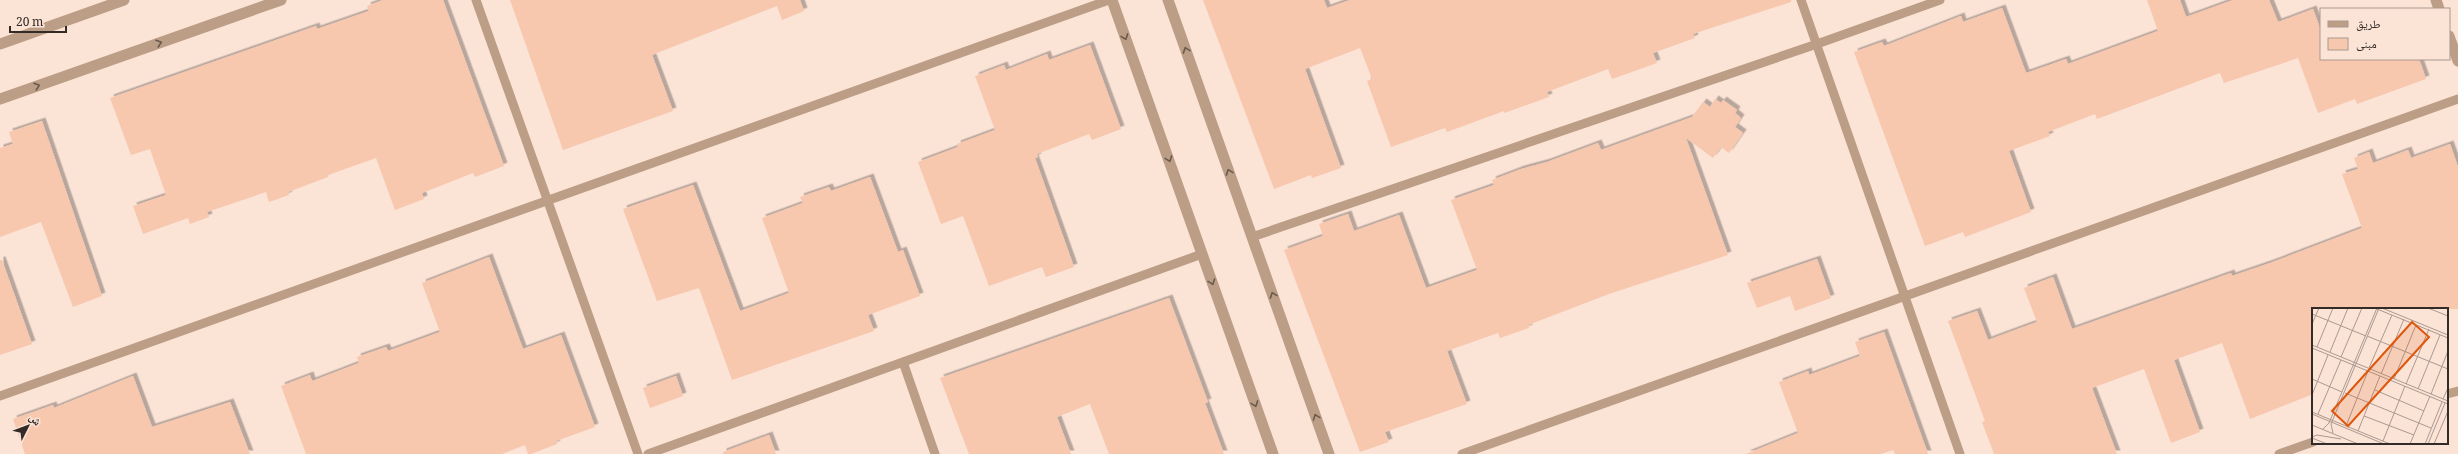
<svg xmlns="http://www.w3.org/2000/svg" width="2458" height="454" font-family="Georgia,'Noto Naskh Arabic',serif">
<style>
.building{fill:#f7c7ae;filter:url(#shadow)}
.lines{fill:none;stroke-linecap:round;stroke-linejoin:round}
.service{stroke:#bc9e86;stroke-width:9}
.tertiary{stroke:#bc9e86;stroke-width:11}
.oneway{stroke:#6a594c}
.inset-road{fill:none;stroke:#ab9990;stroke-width:1}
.view{fill:#df570d;fill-opacity:0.15;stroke:#df570d;stroke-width:2}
.inset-edge{fill:none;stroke:#342b26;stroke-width:2}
</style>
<defs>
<filter id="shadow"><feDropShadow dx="3.5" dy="-3.5" stdDeviation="0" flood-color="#0004"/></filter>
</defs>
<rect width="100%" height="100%" fill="#fbe3d6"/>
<g class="building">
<polygon points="383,0 443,0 504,166 475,177 473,173 422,193 424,199 395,210 376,158 328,175 328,177 288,192 289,195 269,202 266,192 207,212 209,217 190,224 188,218 143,234 133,206 166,195 150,149 131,155 110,98 316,26 317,29 369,11 367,6"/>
<polygon points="510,0 800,0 804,11 782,20 777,6 652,55 673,111 563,150"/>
<polygon points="1203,0 1324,0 1327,8 1350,0 1791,0 1791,2 1693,34 1695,38 1653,53 1657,63 1612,79 1608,69 1547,92 1549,97 1504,113 1504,111 1447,132 1445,128 1391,147 1367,81 1372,79 1360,48 1305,69 1341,168 1312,178 1311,175 1274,189"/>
<polygon points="2147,0 2180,0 2186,17 2233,0 2269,0 2278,22 2313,9 2321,31 2321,59 2419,59 2426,79 2357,104 2355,99 2318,113 2298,58 2224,83 2220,73 2097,119 2095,114 2048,132 2050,136 2009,151 2031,212 1965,237 1963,232 1925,246 1854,52 1882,42 1884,46 1961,16 1963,22 2002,8 2026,73 2066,59 2068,64 2158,31"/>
<polygon points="1090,45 1121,129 1092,140 1089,134 1037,154 1038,157 1035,158 1074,267 1046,277 1042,267 989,286 963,216 941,224 918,162 958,147 957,144 995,130 975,76 1004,65 1006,70 1047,54 1049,60"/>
<polygon points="1715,99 1721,103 1723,100 1737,110 1735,113 1741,118 1735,127 1743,133 1729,153 1721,147 1713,158 1686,138 1728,255 1609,294 1528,325 1529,328 1500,338 1498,333 1447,351 1467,404 1385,432 1389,442 1360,452 1284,250 1323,236 1319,224 1348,214 1354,231 1399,215 1426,288 1477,270 1451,200 1494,185 1492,180 1521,169 1547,162 1598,143 1601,150 1692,117 1703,102 1710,107"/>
<polygon points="42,121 102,296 73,307 41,222 0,237 0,148 13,144 9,132"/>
<polygon points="2450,144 2458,167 2458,309 2313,309 2313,394 2250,419 2222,343 2174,360 2200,432 2171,443 2144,369 2092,388 2117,454 1994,454 1982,422 1985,421 1948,321 1977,311 1988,340 2037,322 2024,288 2053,277 2072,329 2231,273 2232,276 2270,263 2362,228 2342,174 2358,169 2354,158 2369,152 2373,163 2408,150 2411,158"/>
<polygon points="870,177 898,252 903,250 920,296 868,315 874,331 732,380 699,288 657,301 623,209 693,185 740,311 789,293 762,218 803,203 800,197 829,187 831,191"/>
<polygon points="489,257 523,349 561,335 595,427 556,441 557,444 531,454 528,454 525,445 502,454 306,454 281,386 310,375 312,381 359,363 357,357 386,347 388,351 440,332 422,283"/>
<polygon points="1817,259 1831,298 1795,311 1790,296 1757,308 1747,283"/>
<polygon points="0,260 2,260 32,344 0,355"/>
<polygon points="1169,298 1208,402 1205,403 1224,454 1109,454 1090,404 1057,417 1071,454 969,454 940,378"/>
<polygon points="1884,332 1928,454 1895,454 1893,450 1881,454 1746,454 1798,433 1779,382 1808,371 1809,375 1860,356 1855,342"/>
<polygon points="133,376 152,427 230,402 250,454 25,454 13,419 53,405 54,408"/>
<polygon points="676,376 683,396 650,408 643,388"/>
<polygon points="769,435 776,454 723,454 723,452"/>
</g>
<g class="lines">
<g class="service">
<polyline points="476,0 638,454"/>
<polyline points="1801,0 1960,454"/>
<polyline points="1252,237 1817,44 1940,0"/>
<polyline points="903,362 935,454"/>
<polyline points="2447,394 2458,391"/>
<polyline points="0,396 1109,0"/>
<polyline points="648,454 1202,254"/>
<polyline points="1462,454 2458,99"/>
<polyline points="2279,454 2313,442"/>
</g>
<g class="tertiary">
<polyline points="1112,0 1273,454"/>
<polyline points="1168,0 1329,454"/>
<polyline points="2436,0 2439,9"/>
<polyline points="2449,36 2458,61"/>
<polyline points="0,44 124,0"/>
<polyline points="0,99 281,0"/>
</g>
</g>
<defs><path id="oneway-chevron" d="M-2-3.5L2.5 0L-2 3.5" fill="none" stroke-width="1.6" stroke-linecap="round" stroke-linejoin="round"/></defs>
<g class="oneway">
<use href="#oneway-chevron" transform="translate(1125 37) rotate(70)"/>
<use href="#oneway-chevron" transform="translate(159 43) rotate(-19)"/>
<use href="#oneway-chevron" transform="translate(1186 50) rotate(-110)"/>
<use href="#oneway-chevron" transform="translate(37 86) rotate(-19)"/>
<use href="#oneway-chevron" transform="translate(1169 159) rotate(70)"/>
<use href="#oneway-chevron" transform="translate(1229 172) rotate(-110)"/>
<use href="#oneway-chevron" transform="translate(1212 282) rotate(70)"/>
<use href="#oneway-chevron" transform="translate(1273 295) rotate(-110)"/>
<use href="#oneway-chevron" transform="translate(1255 404) rotate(70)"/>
<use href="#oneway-chevron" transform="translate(1316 417) rotate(-110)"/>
</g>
<g transform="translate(2312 308)">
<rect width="136" height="136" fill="#fbe3d6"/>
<path class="inset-road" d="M70 0 136 27M116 0 136 8M65 1 136 30M0 6 54 28M0 16 7 0M55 28 136 61M0 37 136 93M5 39 21 0M0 40 136 96M18 44 36 0M29 49 50 0M57 60 80 7M69 66 92 11M0 71 30 84M82 71 104 17M94 76 117 21M106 81 128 27M63 82 112 103M33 85 119 120M119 86 136 43M0 87 16 47M131 91 136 80M0 104 78 136M0 106 72 136M6 106 29 52M52 108 102 127M0 117 46 136M34 118 56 63M11 121 17 115 65 0M46 123 68 68M21 125 19 116 67 0M0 129 5 127 29 131M0 130 15 136M71 133 93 78M98 136 118 88M113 136 130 94M116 136 133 95M122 136 136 103"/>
<path class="view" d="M100 14 117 29 36 118 20 103Z"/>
<rect width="136" height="136" class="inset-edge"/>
</g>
<rect x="2320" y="8" width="130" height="52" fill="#fbe3d6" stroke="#ab9990"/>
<rect x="2328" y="21" width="20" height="6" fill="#bc9e86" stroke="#ab9990"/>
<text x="2356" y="28" font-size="12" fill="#342b26">طريق</text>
<rect x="2328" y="38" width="20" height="12" fill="#f7c7ae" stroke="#ab9990"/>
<text x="2356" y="48" font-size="12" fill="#342b26">مبنى</text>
<g transform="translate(28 426) rotate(48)" stroke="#fbe3d6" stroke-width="3" paint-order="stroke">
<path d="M0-3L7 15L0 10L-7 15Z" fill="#342b26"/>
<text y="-6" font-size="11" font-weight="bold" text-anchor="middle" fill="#342b26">ش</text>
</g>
<path d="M10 26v6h56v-6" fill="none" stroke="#342b26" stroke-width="2"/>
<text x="16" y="26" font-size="12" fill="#342b26" stroke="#fbe3d6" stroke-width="3" paint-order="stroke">20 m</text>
</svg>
